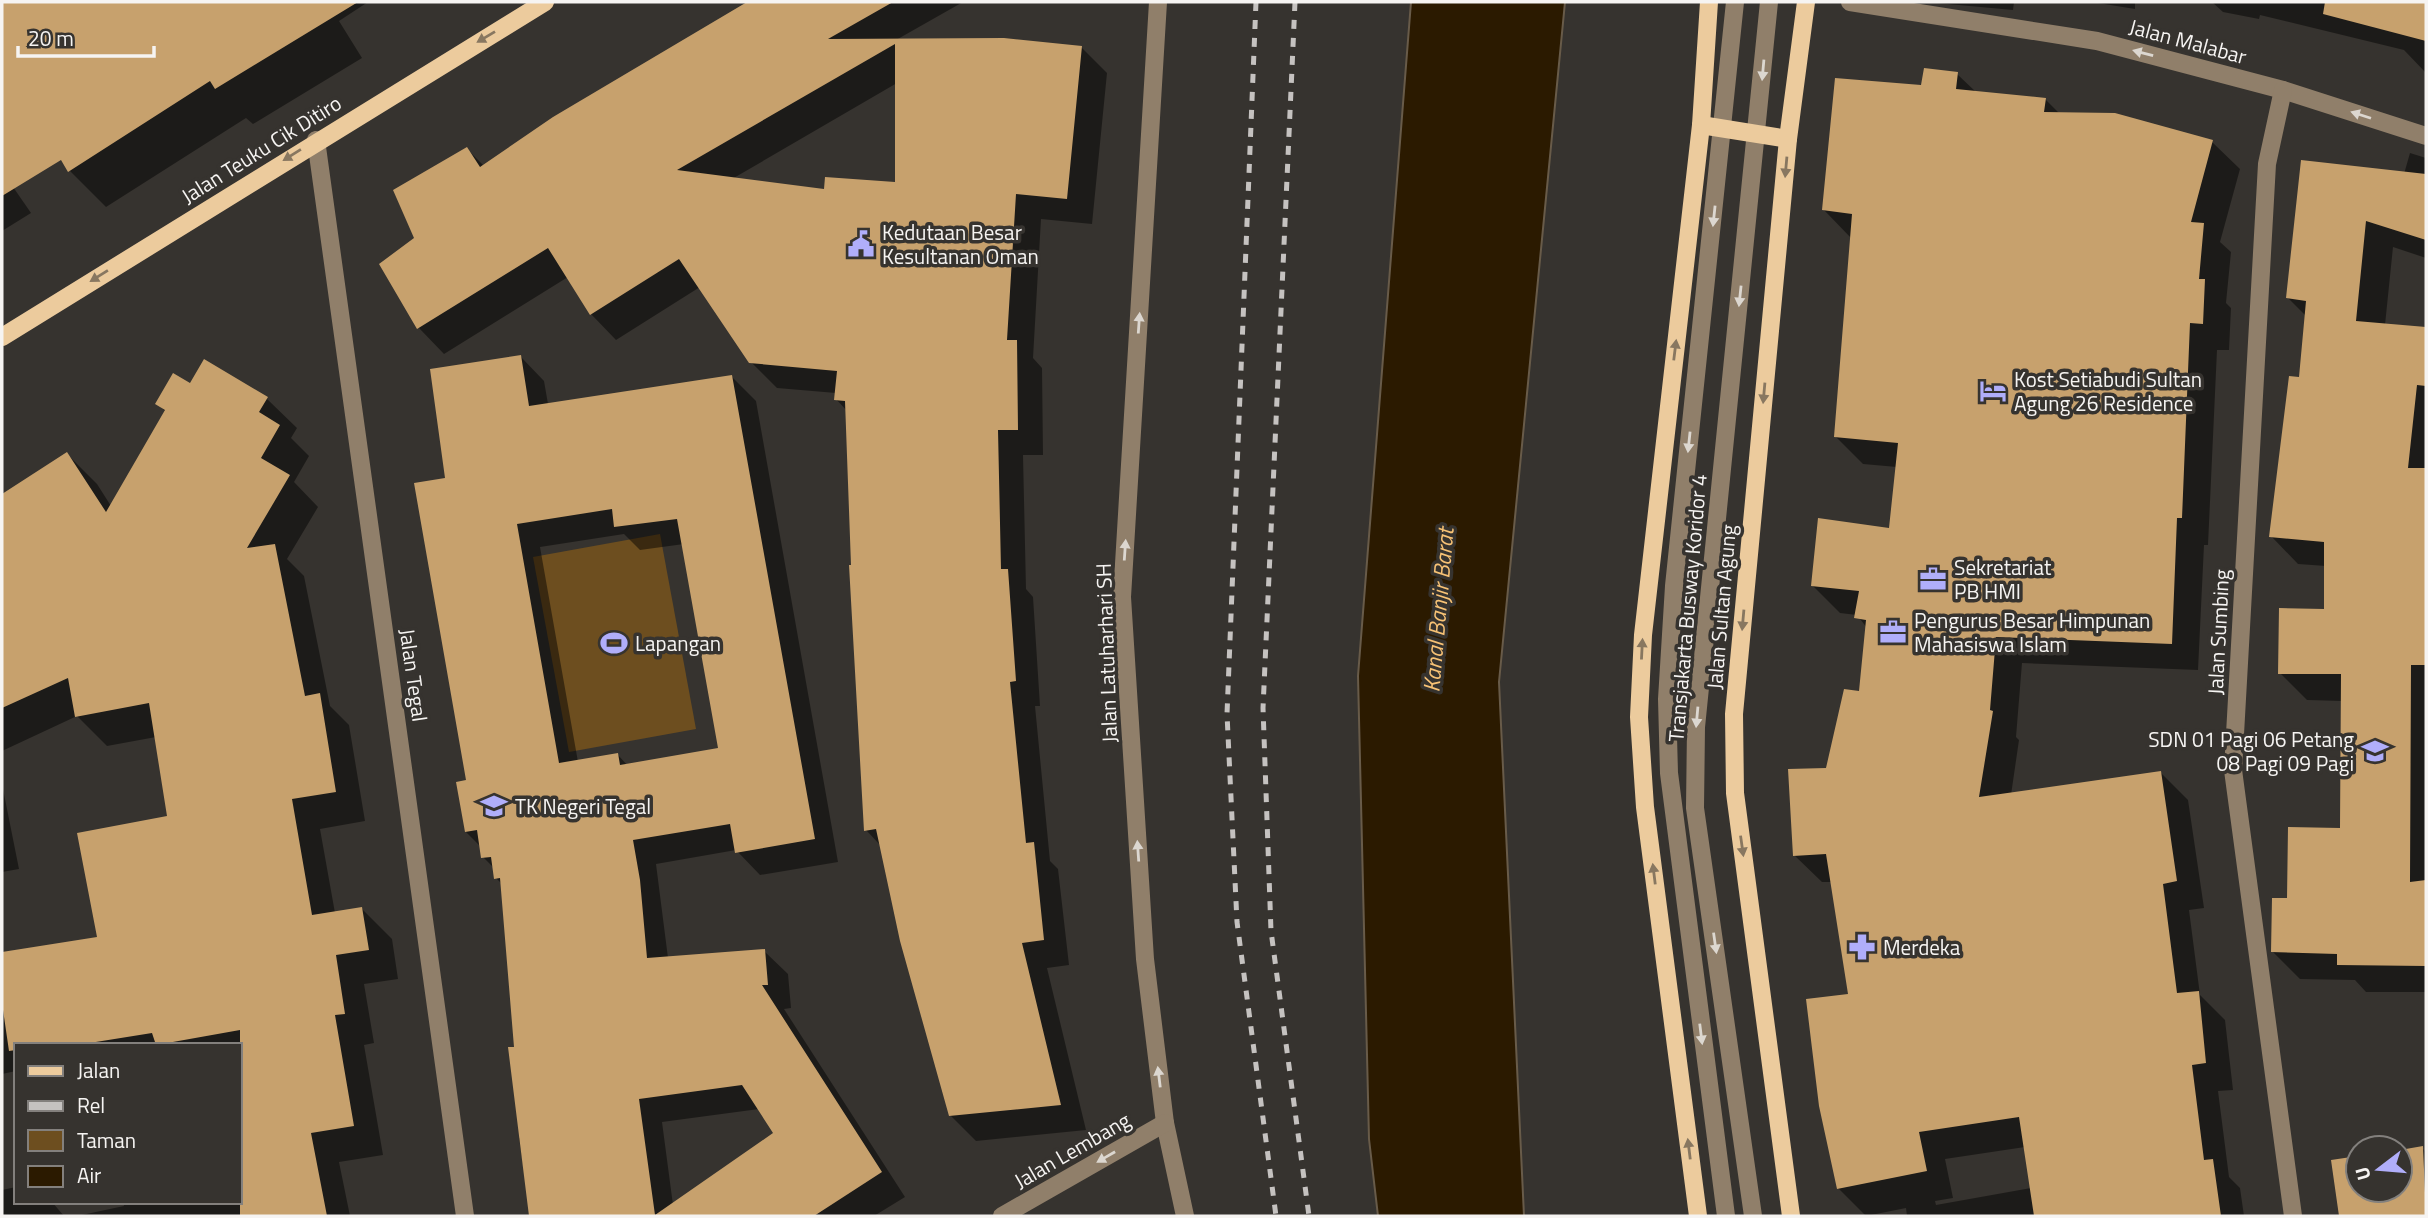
<svg xmlns="http://www.w3.org/2000/svg" width="2428" height="1218" font-family="'Titillium Web',sans-serif">
<style>
.green{fill:#6d4e1f}
.water{fill:#2b1a00;stroke:#685b49;stroke-width:2}
.shadow{fill:#0007;fill-rule:evenodd}
.building{fill:#c7a16d;fill-rule:evenodd}
.lines{fill:none;stroke-linecap:round;stroke-linejoin:round}
.minor{stroke:#907f6a;stroke-width:18}
.major{stroke:#eccb9d;stroke-width:18}
.rail{stroke:#c5c2c0;stroke-width:5;stroke-dasharray:9 9;stroke-linecap:butt}
.oneway{fill:#887760}
.oneway2{fill:#dcd7d0}
.labels{text-anchor:middle;dominant-baseline:central;stroke-width:7;stroke-linejoin:round;paint-order:stroke}
.street-label{font-size:21px;fill:#f6f4f2;stroke:#36332f}
.poi-label{font-size:21px;fill:#f6f4f2;stroke:#36332f;text-anchor:start}
.water-label{font-size:23px;font-style:italic;fill:#f7c275;stroke:#36332f}
</style>
<rect width="100%" height="100%" fill="#36332f"/>
<polygon class="green" points="660,534 696,729 569,752 533,557"/>
<polygon class="water" points="1411,2 1565,2 1499,682 1524,1216 1378,1216 1369,1139 1358,676"/>
<g class="shadow">
<polygon points="2,2 368,2 339,21 362,58 253,124 246,118 106,207 69,170 2,64"/>
<path d="M750 2H963L896 40 1081 47 1107 73 1092 224 1041 219 1033 358 1042 368 1043 455H1023L1026 589 1033 597 1040 706H1035L1050 861 1058 869 1069 965 1047 968 1086 1130 976 1141 950 1115 881 846 866 830 847 411 836 399V393L777 388 751 362 700 287 616 340 591 314 568 277 444 354 419 328 381 264 417 239 467 149 484 166 554 119ZM897 83V184L825 191 732 179Z"/>
<polygon points="1926,2 2014,2 2013,10"/>
<polygon points="2092,2 2135,2 2135,9"/>
<polygon points="2212,2 2426,2 2426,73 2404,50 2260,15 2259,19 2223,12"/>
<path d="M1957 74 1976 92 2045 99 2060 114 2212 142 2240 169 2220 242 2231 252 2226 303 2231 308 2229 350H2217L2208 545H2204L2198 670 2022 663 2016 737 2019 740 2011 795 2161 773 2188 800 2204 908 2189 910 2200 995 2225 1020 2233 1090 2218 1091 2229 1177 2240 1188 2244 1216H1907L1906 1208 1866 1216 1838 1188 1850 996 1833 882H1822L1794 855 1861 693 1867 628 1857 615 1840 613 1813 586 1891 530 1897 467 1863 464 1835 436 1851 238 1824 210 1922 87ZM2025 1147 2031 1188 1936 1205 1935 1201 1953 1198 1945 1159Z"/>
<polygon points="2410,153 2426,158 2426,258 2393,247 2385,325 2426,329 2426,992 2366,992 2355,980 2300,979 2273,952 2289,900 2342,830 2342,701 2307,700 2280,673 2326,611 2326,566 2298,564 2271,536 2300,379 2306,316 2288,298 2404,174"/>
<polygon points="2,171 31,213 2,231"/>
<path d="M521 357 544 381 548 404 732 377 756 401 838 862 760 875 736 850 656 864 668 958 764 951 788 974 791 1008 784 1009 905 1197 874 1216H531L519 1138 523 1137 502 884 496 878 495 869 483 857 481 847 466 832 469 782 447 479ZM624 534 640 550 684 544 720 750 628 766 618 755 578 762 540 547ZM759 1109 775 1134 673 1205 662 1122Z"/>
<polygon points="190,385 267,399 297,428 291,438 309,456 294,482 318,507 287,559 304,576 330,706 349,725 365,821 320,829 335,913 362,909 392,939 398,979 364,984 374,1043 364,1045 383,1155 339,1162 350,1216 77,1216 124,1206 123,1202 240,1202 240,1045 16,1045 16,1071 2,1074 2,954 99,938 169,817 156,737 107,746 77,716 2,751 2,559 38,541 67,454 97,484 111,506 166,412 157,403"/>
<polygon points="2,784 19,869 2,872"/>
<polygon points="2422,1148 2426,1152 2426,1216 2341,1216 2333,1161 2358,1157 2358,1190 2400,1190 2400,1151"/>
<polygon points="16,1187 16,1202 52,1202 64,1216 2,1216 2,1190"/>
</g>
<g class="building">
<polygon points="2,2 358,2 215,89 210,81 68,172 61,160 2,196"/>
<path d="M747 2H893L828 39 1004 38 1082 46 1067 199 1016 194 1007 340H1017L1018 430H998L1001 569H1008L1016 681 1010 682 1026 843 1034 842 1044 940 1022 943 1061 1105 949 1116 900 941 876 829 864 831 849 565H851L845 401 834 400 837 371 749 363 679 259 590 315 548 248 417 329 379 264 414 238 393 190 467 147 480 167 553 117ZM895 44V182L825 177 824 189 677 170Z"/>
<polygon points="2325,2 2426,2 2426,41 2323,14"/>
<polygon points="1924,68 1958,72 1956,89 2046,98 2044,112 2115,113 2213,140 2191,222 2204,223 2199,279 2205,279 2203,324 2190,323 2182,518 2177,518 2172,644 1996,637 1990,710 1993,711 1979,797 2161,771 2177,881 2163,884 2177,993 2199,991 2206,1063 2192,1065 2204,1160 2213,1159 2221,1216 2034,1216 2019,1117 1919,1132 1927,1171 1837,1189 1819,1106 1806,999 1848,994 1826,854 1793,856 1788,769 1826,768 1844,689 1859,691 1866,620 1854,618 1859,591 1811,586 1818,518 1889,528 1898,443 1834,437 1852,214 1822,210 1835,78 1921,85"/>
<polygon points="2301,160 2426,174 2426,240 2366,221 2356,321 2426,327 2426,386 2417,385 2408,468 2426,468 2426,665 2411,665 2410,882 2426,880 2426,966 2337,965 2337,954 2271,952 2272,898 2287,898 2288,827 2340,828 2341,674 2278,674 2279,608 2324,609 2324,542 2269,537 2289,376 2299,377 2306,301 2286,298"/>
<path d="M521 355 529 406 732 375 815 839 735 853 730 824 633 840 640 880 647 958 765 949 768 985H762L882 1172 814 1216H529L508 1047H514L500 878 494 879 491 857 481 858 477 830 465 832 456 782 466 780 414 483 445 478 430 369ZM612 509 614 527 677 519 718 748 620 765 618 753 559 763 517 524ZM742 1085 773 1133 655 1215 639 1099Z"/>
<polygon points="204,359 268,397 259,412 280,425 261,458 290,475 247,548 275,544 305,696 320,693 336,792 292,799 312,915 362,907 369,950 336,955 345,1014 335,1015 354,1126 311,1133 327,1216 240,1216 240,1030 156,1045 152,1033 77,1045 16,1045 16,1050 9,1051 2,1003 2,952 97,937 77,833 167,816 149,703 75,717 68,678 2,708 2,494 67,452 106,512 165,410 155,404 173,373 190,383"/>
<polygon points="2423,1146 2426,1216 2339,1216 2331,1160 2358,1156 2358,1190 2400,1190 2400,1150"/>
</g>
<g class="lines">
<g class="minor">
<polyline points="1158,2 1122,597 1145,959 1165,1123 1185,1216"/>
<polyline points="1850,2 2097,41 2283,90 2426,136"/>
<polyline points="2283,90 2267,164 2233,770 2293,1216"/>
<polyline points="316,140 465,1216"/>
<polyline points="1002,1216 1165,1123"/>
<polyline points="1726,1216 1669,773 1667,699 1674,586 1735,2"/>
<polyline points="1753,1216 1695,808 1696,727 1769,2"/>
</g>
<g class="major">
<polyline points="1701,125 1788,139"/>
<polyline points="2,337 545,2"/>
<polyline points="1698,1216 1645,807 1639,717 1643,635 1701,125 1709,2"/>
<polyline points="1791,1216 1735,793 1734,714 1788,139 1806,2"/>
</g>
<g class="rail">
<polyline points="1256,2 1227,714 1237,922 1276,1216"/>
<polyline points="1295,2 1263,708 1271,931 1309,1216"/>
</g>
</g>
<defs><path id="oneway-solid" d="M-6-.8H1V-3.2L6.5 0L1 3.2V.8H-6Z" transform="scale(1.75)"/></defs>
<g class="oneway">
<use href="#oneway-solid" transform="translate(486 37) rotate(149)"/>
<use href="#oneway-solid" transform="translate(292 155) rotate(148)"/>
<use href="#oneway-solid" transform="translate(1786 167) rotate(95)"/>
<use href="#oneway-solid" transform="translate(99 276) rotate(148)"/>
<use href="#oneway-solid" transform="translate(1675 350) rotate(-83)"/>
<use href="#oneway-solid" transform="translate(1764 393) rotate(95)"/>
<use href="#oneway-solid" transform="translate(1743 620) rotate(95)"/>
<use href="#oneway-solid" transform="translate(1642 649) rotate(-87)"/>
<use href="#oneway-solid" transform="translate(1742 846) rotate(82)"/>
<use href="#oneway-solid" transform="translate(1654 874) rotate(-97)"/>
<use href="#oneway-solid" transform="translate(1689 1149) rotate(-97)"/>
</g>
<g class="oneway2">
<use href="#oneway-solid" transform="translate(2143 53) rotate(-165)"/>
<use href="#oneway-solid" transform="translate(1763 70) rotate(95)"/>
<use href="#oneway-solid" transform="translate(2361 115) rotate(-162)"/>
<use href="#oneway-solid" transform="translate(1714 216) rotate(96)"/>
<use href="#oneway-solid" transform="translate(1740 296) rotate(96)"/>
<use href="#oneway-solid" transform="translate(1139 323) rotate(-86)"/>
<use href="#oneway-solid" transform="translate(1689 442) rotate(96)"/>
<use href="#oneway-solid" transform="translate(1125 550) rotate(-86)"/>
<use href="#oneway-solid" transform="translate(1697 717) rotate(95)"/>
<use href="#oneway-solid" transform="translate(1138 851) rotate(-94)"/>
<use href="#oneway-solid" transform="translate(1715 943) rotate(82)"/>
<use href="#oneway-solid" transform="translate(1701 1034) rotate(83)"/>
<use href="#oneway-solid" transform="translate(1159 1077) rotate(-97)"/>
<use href="#oneway-solid" transform="translate(1106 1157) rotate(150)"/>
</g>
<defs>
<g id="civic-bare" transform="scale(2.1)"><path d="M-.6-6.5H3V-4.5H.6V-3L4-1V1h2V6H-6V1h2V-1L-.6-3ZM-1.2 2.5V6h2.4V2.5Z" fill="#b0aefa" stroke="#36332f" stroke-width="2.5" paint-order="stroke"/></g>
<g id="hotel-bare" transform="scale(2.1)"><path d="M-6-4.5h1.5V1H6V5H4.5V3h-9V5H-6ZM-4 0a1.8 1.8 0 1 1 3.6 0ZM.5 0V-2.5h3Q6-2.5 6 0Z" fill="#b0aefa" stroke="#36332f" stroke-width="2.5" paint-order="stroke"/></g>
<g id="office-bare" transform="scale(2.1)"><path d="M-6-3h4V-5.5h4V-3h4V5H-6ZM-1-4.5V-3h2v-1.5ZM-6 0V1H6V0Z" fill="#b0aefa" stroke="#36332f" stroke-width="2.5" paint-order="stroke"/></g>
<g id="stadium-bare" transform="scale(2.1)"><path d="M0-5a6.5 5 0 1 0 0 10a6.5 5 0 1 0 0-10ZM-3.5-1.8h7v3.6h-7Z" fill="#b0aefa" stroke="#36332f" stroke-width="2.5" paint-order="stroke"/></g>
<g id="school-bare" transform="scale(2.1)"><path d="M0-5L7-2L0 1L-7-2ZM-4 1L0 2.5L4 1V4Q0 6-4 4Z" fill="#b0aefa" stroke="#36332f" stroke-width="2.5" paint-order="stroke"/></g>
<g id="pharmacy-bare" transform="scale(2.1)"><path d="M-2-6h4v4h4v4h-4v4h-4v-4h-4v-4h4Z" fill="#b0aefa" stroke="#36332f" stroke-width="2.5" paint-order="stroke"/></g>
</defs>
<g fill-rule="evenodd">
<use href="#civic-bare" x="861" y="244"/>
<use href="#hotel-bare" x="1993" y="391"/>
<use href="#office-bare" x="1933" y="579"/>
<use href="#office-bare" x="1893" y="632"/>
<use href="#stadium-bare" x="614" y="643"/>
<use href="#school-bare" x="2375" y="751"/>
<use href="#school-bare" x="494" y="806"/>
<use href="#pharmacy-bare" x="1862" y="947"/>
</g>
<g class="labels">
<g class="street-label">
<text transform="translate(2188 41) rotate(15)">Jalan Malabar</text>
<text transform="translate(261 149) rotate(-32)">Jalan Teuku Cik Ditiro</text>
<text transform="translate(1721 607) rotate(-85)">Jalan Sultan Agung</text>
<text transform="translate(1687 608) rotate(-85)">Transjakarta Busway Koridor 4</text>
<text transform="translate(2218 632) rotate(-87)">Jalan Sumbing</text>
<text transform="translate(1106 653) rotate(-92)">Jalan Latuharhari SH</text>
<text transform="translate(414 675) rotate(82)">Jalan Tegal</text>
<text transform="translate(1072 1150) rotate(-30)">Jalan Lembang</text>
</g>
<g class="poi-label">
<text x="882" y="232">Kedutaan Besar<tspan x="882" dy="24">Kesultanan Oman</tspan></text>
<text x="2014" y="379">Kost Setiabudi Sultan<tspan x="2014" dy="24">Agung 26 Residence</tspan></text>
<text x="1954" y="567">Sekretariat<tspan x="1954" dy="24">PB HMI</tspan></text>
<text x="1914" y="620">Pengurus Besar Himpunan<tspan x="1914" dy="24">Mahasiswa Islam</tspan></text>
<text x="635" y="643">Lapangan</text>
<text x="2354" y="739" text-anchor="end">SDN 01 Pagi 06 Petang<tspan x="2354" dy="24">08 Pagi 09 Pagi</tspan></text>
<text x="515" y="806">TK Negeri Tegal</text>
<text x="1883" y="947">Merdeka</text>
</g>
<g class="water-label">
<text transform="translate(1438 610) rotate(-85)">Kanal Banjir Barat</text>
</g>
</g>
<rect width="2428" height="1218" fill="none" stroke="#f6f4f2" stroke-width="7"/>
<rect x="14" y="1043" width="228" height="161" fill="#36332f" stroke="#83807d" stroke-width="2"/>
<rect x="28" y="1066" width="35" height="10" fill="#eccb9d" stroke="#83807d" stroke-width="2"/>
<text x="77" y="1078" font-size="21" fill="#f6f4f2">Jalan</text>
<rect x="28" y="1101" width="35" height="10" fill="#c5c2c0" stroke="#83807d" stroke-width="2"/>
<text x="77" y="1113" font-size="21" fill="#f6f4f2">Rel</text>
<rect x="28" y="1130" width="35" height="21" fill="#6d4e1f" stroke="#83807d" stroke-width="2"/>
<text x="77" y="1148" font-size="21" fill="#f6f4f2">Taman</text>
<rect x="28" y="1166" width="35" height="21" fill="#2b1a00" stroke="#83807d" stroke-width="2"/>
<text x="77" y="1183" font-size="21" fill="#f6f4f2">Air</text>
<g transform="translate(2379 1169) rotate(254)"><circle r="33" fill="#36332f" stroke="#83807d" stroke-width="2"/>
<path d="M0-5L12 26L0 18L-12 26Z" fill="#b0aefa"/>
<text y="-10" font-size="19" font-weight="bold" text-anchor="middle" fill="#f6f4f2">U</text>
</g>
<path d="M18 46v10h136v-10" fill="none" stroke="#f6f4f2" stroke-width="3.5"/>
<text x="28" y="46" font-size="21" fill="#f6f4f2" stroke="#36332f" stroke-width="5" paint-order="stroke">20 m</text>
</svg>
